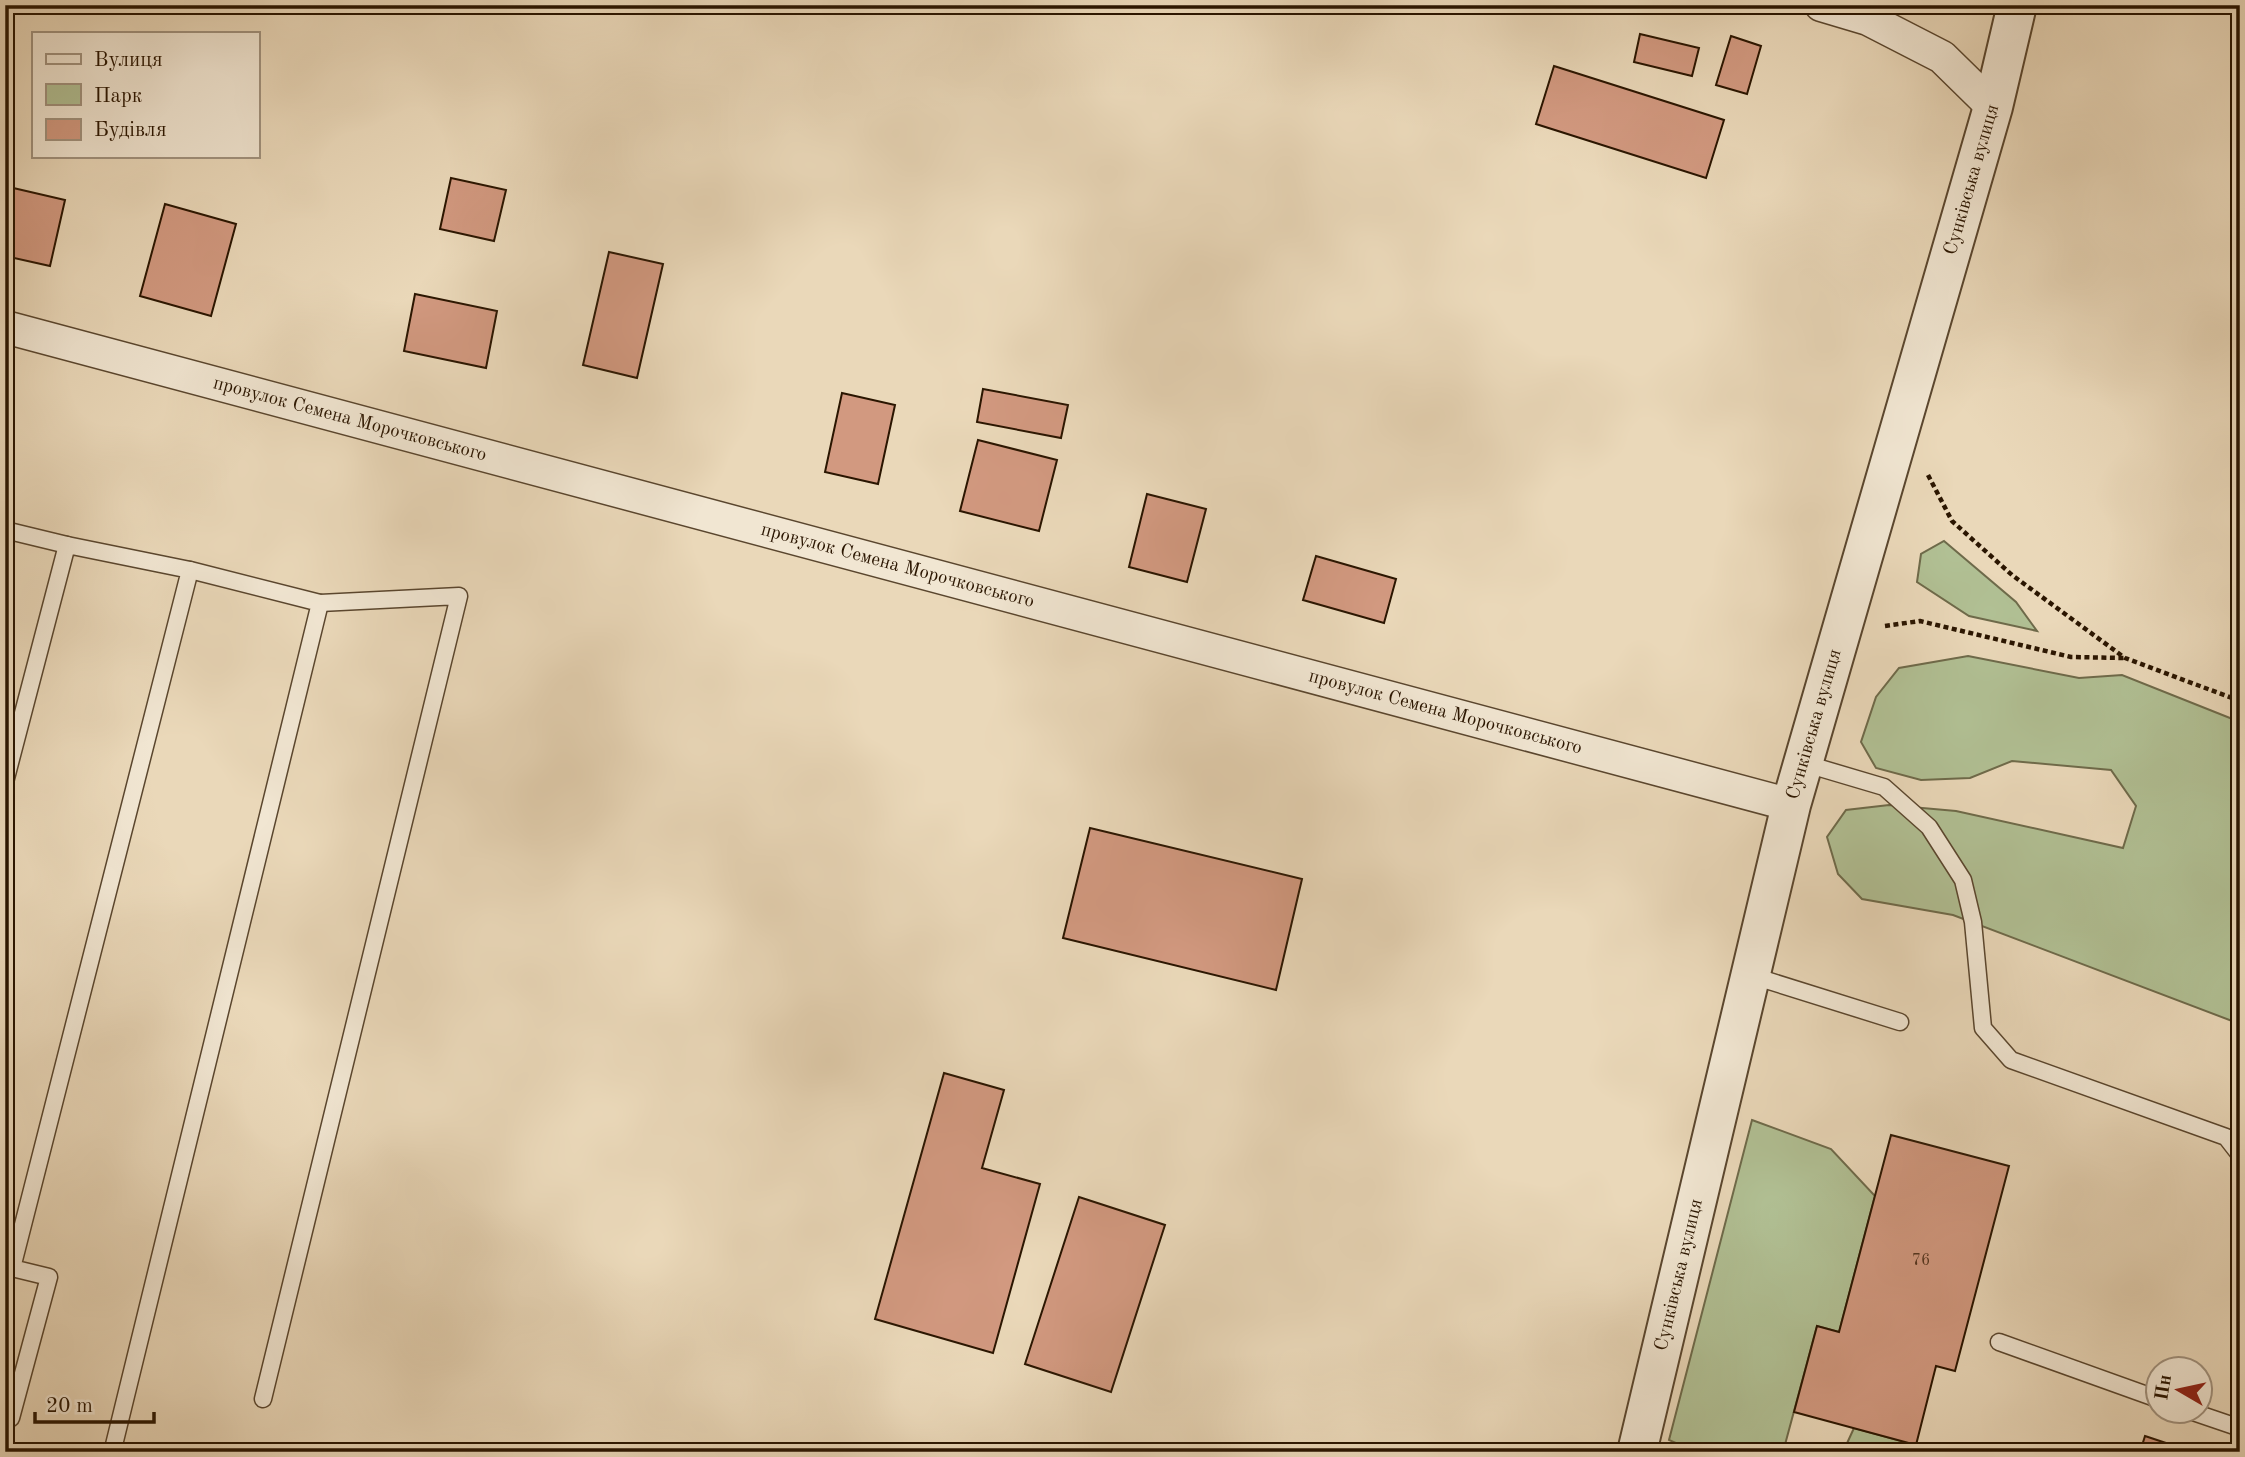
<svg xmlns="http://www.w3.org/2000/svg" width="2245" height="1457" font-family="'Old Standard TT',serif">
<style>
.green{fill:#b1c094;stroke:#6e6a4a;stroke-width:2}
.building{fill:#d29980;stroke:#2a1500;stroke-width:2}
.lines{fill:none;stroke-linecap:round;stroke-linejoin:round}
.service-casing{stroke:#5a462e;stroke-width:19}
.minor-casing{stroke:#5a462e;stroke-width:35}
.tertiary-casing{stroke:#5a462e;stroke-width:42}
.path{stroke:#2a1500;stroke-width:4.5;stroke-dasharray:5 3.5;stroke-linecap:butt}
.service{stroke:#f1e6d2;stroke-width:16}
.minor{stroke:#f1e6d2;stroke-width:32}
.tertiary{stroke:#f1e6d2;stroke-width:38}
.labels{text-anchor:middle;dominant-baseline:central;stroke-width:7;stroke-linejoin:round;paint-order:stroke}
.number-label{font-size:16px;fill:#543620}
.street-label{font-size:19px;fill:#2a1500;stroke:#f1e6d2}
</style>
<rect width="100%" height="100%" fill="#ead8b9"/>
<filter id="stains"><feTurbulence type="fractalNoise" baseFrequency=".00286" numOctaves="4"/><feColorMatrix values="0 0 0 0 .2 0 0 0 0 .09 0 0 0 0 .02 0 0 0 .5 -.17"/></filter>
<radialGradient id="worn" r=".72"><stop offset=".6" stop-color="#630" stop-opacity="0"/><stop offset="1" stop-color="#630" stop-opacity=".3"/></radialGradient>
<g class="green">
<polygon points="1944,541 2016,602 2037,631 1969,616 1917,582 1921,554"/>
<polygon points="1968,656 2079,678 2122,675 2240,722 2240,1024 1953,915 1862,899 1838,874 1827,837 1846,810 1889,805 1956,811 2123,848 2136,806 2111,770 2012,761 1970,778 1921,780 1876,768 1861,742 1876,697 1899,668"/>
<polygon points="1752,1120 1831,1149 1875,1196 1839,1332 1817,1326 1783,1452 1696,1452 1669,1440"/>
<polygon points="1854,1428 1916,1445 1913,1452 1843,1452"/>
</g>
<g class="building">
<polygon points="1640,34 1699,48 1692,76 1634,62"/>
<polygon points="1731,36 1761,46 1747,94 1716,85"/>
<polygon points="1554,66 1724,120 1706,178 1536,124"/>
<polygon points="451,178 506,190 494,241 440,229"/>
<polygon points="9,187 65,200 50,266 5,256 5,205"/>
<polygon points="165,204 236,224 211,316 140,296"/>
<polygon points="609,252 663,264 637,378 583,365"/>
<polygon points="415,294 497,311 486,368 404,351"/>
<polygon points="983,389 1068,405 1061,438 977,422"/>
<polygon points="842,393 895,405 878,484 825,472"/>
<polygon points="978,440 1057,460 1039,531 960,511"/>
<polygon points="1147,494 1206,509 1187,582 1129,567"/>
<polygon points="1316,556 1396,579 1384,623 1303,600"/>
<polygon points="1090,828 1302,879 1276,990 1063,938"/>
<polygon points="944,1073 1004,1090 982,1168 1040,1184 993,1353 875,1319"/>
<polygon points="1891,1135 2009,1166 1955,1371 1936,1366 1916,1445 1794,1412 1817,1326 1839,1332"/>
<polygon points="1079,1197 1165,1225 1111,1392 1025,1364"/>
<polygon points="2145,1436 2193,1452 2140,1452"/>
</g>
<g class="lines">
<g class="service-casing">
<g id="service">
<polyline points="5,530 67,545"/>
<polyline points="1803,763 1884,787 1929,827 1963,880 1973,922 1983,1028 2011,1060 2226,1137 2240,1155"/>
<polyline points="5,782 67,545 190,570 12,1268 49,1277 11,1418 5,1416"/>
<polyline points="1750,975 1900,1022"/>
<polyline points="1999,1342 2158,1399"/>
<polyline points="263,1399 459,596 320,603"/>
<polyline points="2193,1412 2240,1428"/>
<polyline points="113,1449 320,603 190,570"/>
</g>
</g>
<g class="minor-casing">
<g id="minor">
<polyline points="1821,5 1868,19 1942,57 1993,107"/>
<path id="s1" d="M5 327 1791 805"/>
</g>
</g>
<g class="tertiary-casing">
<g id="tertiary">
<path id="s2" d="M1637 1452 1791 805 1993 107 2017 5"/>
</g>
</g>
<g class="path">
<polyline points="1928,475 1952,521 2012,575 2125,658 2240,701"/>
<polyline points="1885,626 1920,621 2071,657 2124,658"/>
</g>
<use href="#service" class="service"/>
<use href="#minor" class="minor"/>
<use href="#tertiary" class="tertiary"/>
</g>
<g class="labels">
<g class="number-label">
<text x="1921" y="1261">76</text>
</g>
<g class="street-label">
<text stroke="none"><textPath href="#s2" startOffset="1316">Сунківська вулиця</textPath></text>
<text stroke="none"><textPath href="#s1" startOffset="357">провулок Семена Морочковського</textPath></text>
<text stroke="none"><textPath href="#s1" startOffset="924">провулок Семена Морочковського</textPath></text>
<text stroke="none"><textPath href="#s1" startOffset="1491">провулок Семена Морочковського</textPath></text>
<text stroke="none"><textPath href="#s2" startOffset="749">Сунківська вулиця</textPath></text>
<text stroke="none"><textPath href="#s2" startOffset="182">Сунківська вулиця</textPath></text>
</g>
</g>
<rect width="2245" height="1457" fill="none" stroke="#ead8b9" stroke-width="28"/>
<rect x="7" y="7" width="2231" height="1443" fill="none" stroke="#2a1500" stroke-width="3.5"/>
<rect x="14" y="14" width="2217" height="1429" fill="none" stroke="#2a1500" stroke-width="2"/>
<rect x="32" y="32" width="228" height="126" fill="#f1e6d2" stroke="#a1927e" stroke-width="2"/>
<rect x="46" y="54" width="35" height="10" fill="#f1e6d2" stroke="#a1927e" stroke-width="2"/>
<text x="94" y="66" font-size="21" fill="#2a1500">Вулиця</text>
<rect x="46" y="84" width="35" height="21" fill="#b1c094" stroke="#a1927e" stroke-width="2"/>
<text x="94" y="102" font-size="21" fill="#2a1500">Парк</text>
<rect x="46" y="119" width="35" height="21" fill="#d29980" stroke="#a1927e" stroke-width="2"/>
<text x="94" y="136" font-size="21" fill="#2a1500">Будівля</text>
<g transform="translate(2179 1390) rotate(279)"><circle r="33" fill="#f1e6d2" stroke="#a1927e" stroke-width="2"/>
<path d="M0-5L12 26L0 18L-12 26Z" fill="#8f2418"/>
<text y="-10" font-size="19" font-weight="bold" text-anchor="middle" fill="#2a1500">Пн</text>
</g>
<path d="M35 1412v10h119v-10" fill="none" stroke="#2a1500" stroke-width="3.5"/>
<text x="46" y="1412" font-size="21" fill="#2a1500" stroke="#f1e6d2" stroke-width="5" paint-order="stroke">20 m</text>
<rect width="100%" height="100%" filter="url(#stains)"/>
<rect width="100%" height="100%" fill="url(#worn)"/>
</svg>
